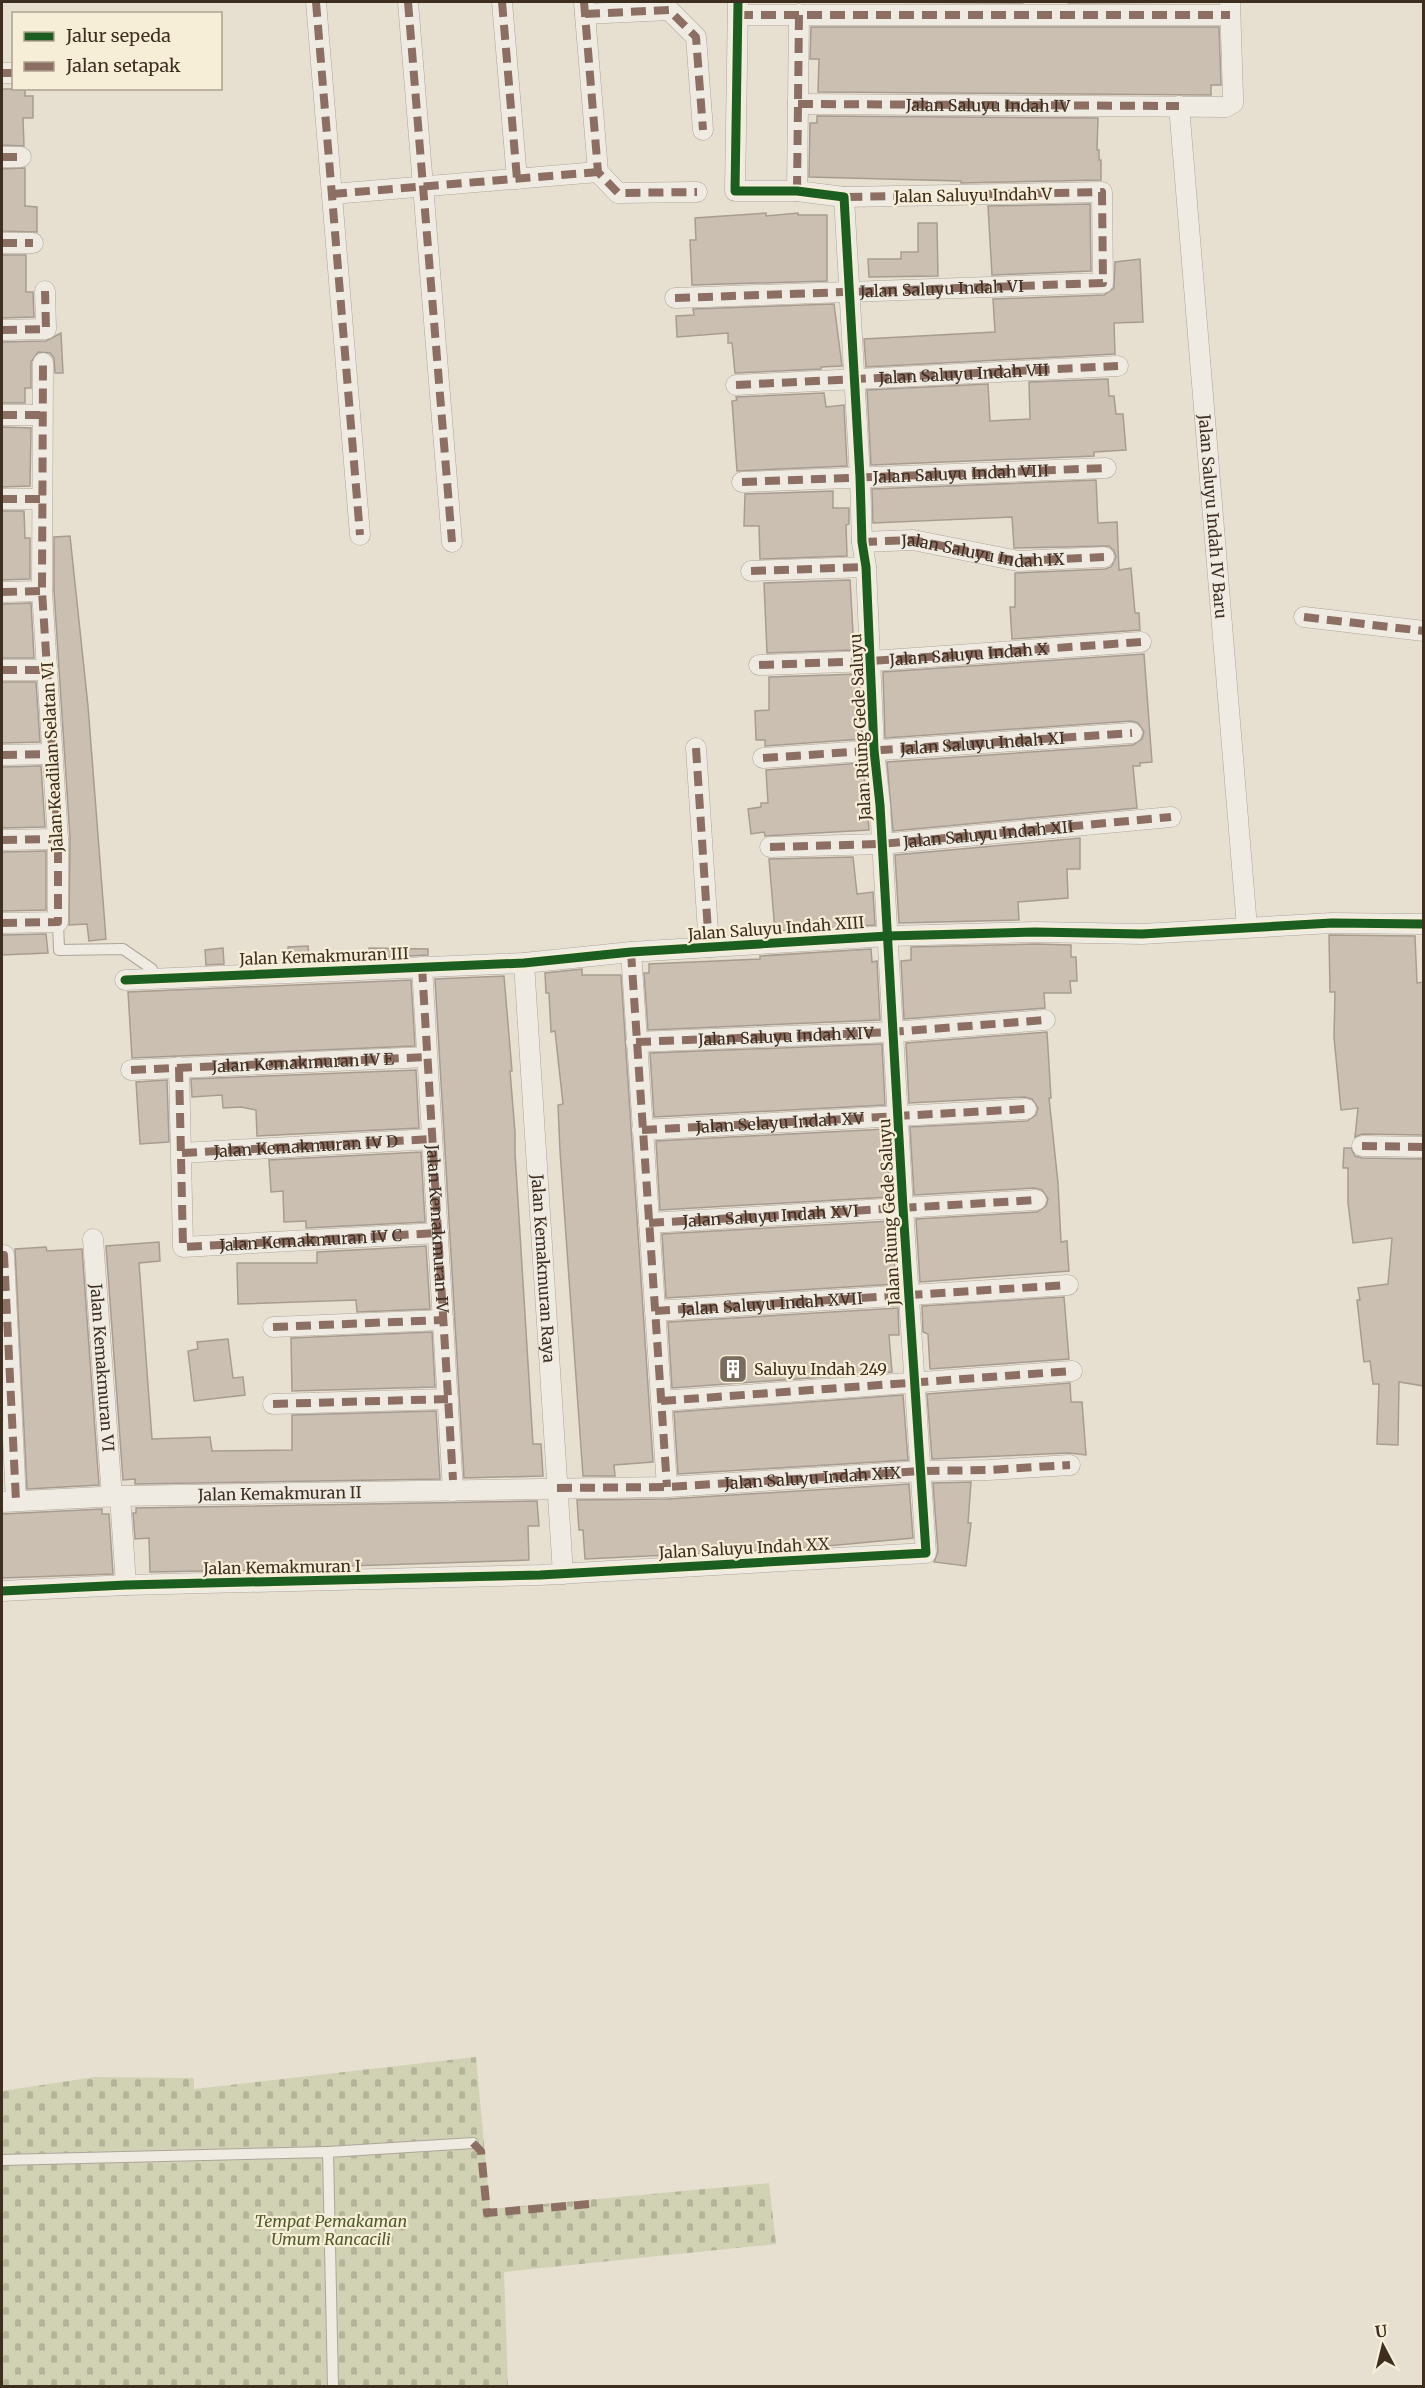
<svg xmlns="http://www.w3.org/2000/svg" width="1425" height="2388" font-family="Merriweather,serif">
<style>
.cemetery{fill:url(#cemetery-stones)}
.building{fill:#cbbfb2;stroke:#a89c90;stroke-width:1.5}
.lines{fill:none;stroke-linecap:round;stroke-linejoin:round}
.service-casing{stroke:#ada599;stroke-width:12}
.minor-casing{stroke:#ada599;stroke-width:21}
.service{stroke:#efebe3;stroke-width:10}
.minor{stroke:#efebe3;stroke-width:20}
.quiet{stroke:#8d6e63;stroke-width:8;stroke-dasharray:15 8;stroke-linecap:butt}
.cycleway-casing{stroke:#f7eed8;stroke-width:13}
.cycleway{stroke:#1b5e20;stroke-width:9}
.labels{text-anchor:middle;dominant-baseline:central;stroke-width:4.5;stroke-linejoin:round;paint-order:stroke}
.street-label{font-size:16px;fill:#3d2e20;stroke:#f7eed8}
.poi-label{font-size:16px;fill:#3d2e20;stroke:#f7eed8;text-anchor:start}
.park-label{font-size:16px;font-style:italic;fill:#4d5a26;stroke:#f7eed8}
</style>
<defs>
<pattern id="cemetery-stones" width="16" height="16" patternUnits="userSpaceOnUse" patternTransform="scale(1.5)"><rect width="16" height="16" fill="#d1d1b3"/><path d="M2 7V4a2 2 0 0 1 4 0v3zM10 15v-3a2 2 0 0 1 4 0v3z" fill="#b4b49a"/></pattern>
</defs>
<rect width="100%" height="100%" fill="#e7e0d1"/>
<polygon class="cemetery" points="476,2057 490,2209 769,2183 776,2244 504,2272 508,2386 2,2386 2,2091 95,2077 194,2078 194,2089"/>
<g class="building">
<polygon points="852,2 1024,2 1023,3"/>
<polygon points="1068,2 1218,2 1068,3"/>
<polygon points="811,27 1219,27 1221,85 1211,85 1211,95 818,92 819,59 810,59"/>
<polygon points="2,89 25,89 25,96 33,96 33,118 23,118 24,146 2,145"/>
<polygon points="817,116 1098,118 1097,150 1099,150 1099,160 1101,160 1101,180 961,183 961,181 809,177 810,123 817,123"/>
<polygon points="25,168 25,206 37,207 37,232 2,231 2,169"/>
<polygon points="1090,204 1091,271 992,275 988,206"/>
<polygon points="766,213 766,216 798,213 798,215 827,215 827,281 692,285 690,240 696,240 695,218"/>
<polygon points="918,223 937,223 938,276 869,277 868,259 901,259 901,252 918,252"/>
<polygon points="2,255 26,255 26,292 33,292 34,317 2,318"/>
<polygon points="1140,259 1143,322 1114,323 1115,354 866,367 864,339 995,332 993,299 1104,295 1114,288 1115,262"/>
<polygon points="834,304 842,366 821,367 821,369 735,373 732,343 728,343 728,333 677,337 676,316 694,315 693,309"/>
<polygon points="61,333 63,373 55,373 54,358 50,353 38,352 31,362 31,388 25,388 25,403 2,403 2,342 46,341"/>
<polygon points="1108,379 1109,396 1114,396 1116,414 1123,414 1126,450 1094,452 1094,456 871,465 867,390 988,384 990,421 1030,419 1029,382"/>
<polygon points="824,393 826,407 844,405 847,466 737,471 732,401 737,400 736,397"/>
<polygon points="2,427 31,428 30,486 2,487"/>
<polygon points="1096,480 1098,523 1117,522 1119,570 1131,568 1135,613 1139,613 1140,630 1012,639 1010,607 1015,607 1015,573 1105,569 1111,567 1116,557 1114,551 1109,546 1014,548 1012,517 873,523 872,489"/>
<polygon points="833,491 833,508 849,508 849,524 846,525 847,556 760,559 759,526 744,526 745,494"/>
<polygon points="2,511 24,511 25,538 30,538 30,579 2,580"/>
<polygon points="70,536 88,706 106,939 89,941 87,924 69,925 70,838 54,591 54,537"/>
<polygon points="850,580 854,650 767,653 764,583"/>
<polygon points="31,603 34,658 2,658 2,604"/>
<polygon points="1144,654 1152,762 1140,763 1140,766 1133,766 1137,808 893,831 887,762 1133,745 1142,739 1144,732 1138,723 1131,721 885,738 883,672"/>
<polygon points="859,674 862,739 765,746 765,740 756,740 755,711 769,710 769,677"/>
<polygon points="2,682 36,682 40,742 2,743"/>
<polygon points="863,763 869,830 765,836 764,832 751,834 748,809 761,807 761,803 768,803 766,770"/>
<polygon points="41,766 45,827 2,828 2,767"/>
<polygon points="1080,838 1080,869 1067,869 1068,898 1018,902 1019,920 899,923 895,855"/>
<polygon points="46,851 46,910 2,911 2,852"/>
<polygon points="853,857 857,894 873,892 875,925 775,931 769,859"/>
<polygon points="46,934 48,953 2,955 2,935"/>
<polygon points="1329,935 1415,936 1417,983 1424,982 1424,1135 1362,1134 1355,1137 1358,1108 1341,1110 1334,1037 1335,992 1330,992"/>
<polygon points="1035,944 1071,945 1071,957 1076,957 1077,981 1070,981 1071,993 1044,993 1045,1008 904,1019 901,961 911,960 911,947"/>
<polygon points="308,946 309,960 288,961 288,947"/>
<polygon points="223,948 224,964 206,965 205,950"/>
<polygon points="369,948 428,949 428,955 370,958"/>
<polygon points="871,949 872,962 877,961 880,1020 648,1030 644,973 649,973 649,964 760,959 760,956"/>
<polygon points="582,969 582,975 621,975 653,1462 614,1465 615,1476 583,1476 560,1151 558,1105 563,1104 555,1031 551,1032 549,993 546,993 545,973"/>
<polygon points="504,976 512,1071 510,1071 515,1132 515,1153 533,1444 541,1444 543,1476 464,1478 435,979"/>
<polygon points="411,980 415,1046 132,1058 128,992"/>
<polygon points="1047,1032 1051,1098 1049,1098 1058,1183 1061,1242 1067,1241 1069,1271 920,1282 916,1219 1037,1212 1046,1206 1048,1199 1042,1190 1035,1188 914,1195 910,1127 1027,1121 1036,1115 1038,1108 1032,1099 1025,1097 909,1103 906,1043"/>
<polygon points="882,1044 885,1105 654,1117 650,1053"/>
<polygon points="416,1070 419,1128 257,1136 256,1110 241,1107 223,1108 222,1095 192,1097 191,1079"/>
<polygon points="167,1080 169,1142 140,1144 136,1082"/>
<polygon points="886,1129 890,1197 660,1210 656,1141"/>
<polygon points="1344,1148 1351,1148 1355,1156 1362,1158 1424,1159 1424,1386 1399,1382 1398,1445 1377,1444 1379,1384 1373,1384 1370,1361 1364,1362 1357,1300 1360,1300 1358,1288 1388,1284 1392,1238 1353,1243 1348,1203 1348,1168 1343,1168"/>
<polygon points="421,1152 425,1222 306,1228 306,1221 284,1222 283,1191 271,1192 269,1160"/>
<polygon points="892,1221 896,1284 666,1298 662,1234"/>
<polygon points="159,1242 160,1261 139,1263 152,1439 210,1437 212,1451 292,1450 292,1415 436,1411 440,1479 135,1484 135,1479 123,1480 106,1246"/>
<polygon points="426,1246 430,1309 357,1312 356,1300 238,1304 237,1263 317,1263 317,1252"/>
<polygon points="46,1247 47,1251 82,1249 99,1485 27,1489 15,1249"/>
<polygon points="1064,1297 1069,1359 930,1369 928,1334 923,1332 922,1306"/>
<polygon points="898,1308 899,1335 889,1335 892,1372 672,1388 668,1322"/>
<polygon points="432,1332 435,1387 292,1391 291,1338"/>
<polygon points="228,1339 233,1378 243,1377 245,1395 194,1401 188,1351 198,1349 197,1342"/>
<polygon points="1070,1383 1071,1402 1082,1402 1086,1455 1069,1453 932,1459 927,1394"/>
<polygon points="903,1395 908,1460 678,1474 674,1412"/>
<polygon points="971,1482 968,1523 971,1523 966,1566 934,1562 938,1552 933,1483"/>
<polygon points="909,1484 913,1538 794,1549 585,1559 583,1530 579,1530 577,1500 668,1499"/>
<polygon points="537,1501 539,1526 528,1526 529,1560 348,1566 348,1562 306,1564 306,1569 150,1572 149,1538 135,1539 133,1513 136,1513 136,1508"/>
<polygon points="102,1509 102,1514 109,1514 113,1574 2,1578 2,1514"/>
</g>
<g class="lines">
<g class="service-casing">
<g id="service">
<polyline points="58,922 59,950 123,949 152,969 153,978"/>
<polyline points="328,2152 473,2143"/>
<polyline points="2,2160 328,2152 333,2386"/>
</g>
</g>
<g class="minor-casing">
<g id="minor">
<polyline points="316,2 360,535"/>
<polyline points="408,2 452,542"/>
<polyline points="502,2 517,179"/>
<polyline points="584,2 598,172 618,193 697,192"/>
<polyline points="585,14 669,10 696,37 703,130"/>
<polyline points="738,15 1230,15"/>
<polyline points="2,73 14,73"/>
<path id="s1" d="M798 104 1226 107 1233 103V97L1230 2"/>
<path id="s2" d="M1179 106 1247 927"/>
<polyline points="2,157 21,157"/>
<polyline points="797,191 799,14"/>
<polyline points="332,194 598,172"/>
<polyline points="2,243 33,243"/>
<path id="s3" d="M675 298 1103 283 1102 192 844 197"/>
<polyline points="2,330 46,329 45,291"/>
<path id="s4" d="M736 385 1118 366"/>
<polyline points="2,415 42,415"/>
<path id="s5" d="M742 482 1106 468"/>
<polyline points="2,499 42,499"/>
<polyline points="862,542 913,540 1018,561 1104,557"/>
<polyline points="751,571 866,567"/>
<polyline points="2,592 42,591"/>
<polyline points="1304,617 1424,631"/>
<path id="s6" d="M759 665 871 661 1141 642"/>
<polyline points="2,670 48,670"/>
<polyline points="696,748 709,947"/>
<polyline points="2,755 52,754"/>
<path id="s7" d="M763 758 1132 733"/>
<polyline points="2,840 58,839"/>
<path id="s8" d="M770 847 881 844 1171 817"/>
<polyline points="2,923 58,922 58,839 42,591 43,363"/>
<polyline points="631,952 667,1487"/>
<path id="s9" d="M524 963 563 1574"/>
<polyline points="422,967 453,1491"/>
<polyline points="125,980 524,963 631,952 888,936 1035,932 1142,934 1332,923 1424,924"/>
<polyline points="636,1042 892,1032 1045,1020"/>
<path id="s10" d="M179 1067 183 1247 438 1233"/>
<path id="s11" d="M131 1070 427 1057"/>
<polyline points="642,1130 1026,1109"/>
<polyline points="1362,1146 1424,1147"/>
<path id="s12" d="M182 1153 432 1139"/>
<path id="s13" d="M649 1223 1036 1200"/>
<path id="s14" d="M93 1239 112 1497"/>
<polyline points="2,1255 4,1255 16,1501"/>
<polyline points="655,1311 1068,1285"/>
<polyline points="273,1327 443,1320"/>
<polyline points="661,1401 1072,1371"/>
<polyline points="273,1404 448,1399"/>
<polyline points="120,1496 126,1585"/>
<path id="s15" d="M2 1502 120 1496 667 1487 921 1471 988 1470 1070 1465"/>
<polyline points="2,1591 126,1585 540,1575 926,1553 903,1208 880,805 874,750 866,567 862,542 860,477 844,197 797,191 735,191 738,2"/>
</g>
</g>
<use href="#service" class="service"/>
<use href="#minor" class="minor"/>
<g class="quiet">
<polyline points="316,2 360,535"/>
<polyline points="408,2 452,542"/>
<polyline points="502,2 517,179"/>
<polyline points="584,2 598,172 618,193 697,192"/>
<polyline points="585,14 669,10 696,37 703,130"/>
<polyline points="738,15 1230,15"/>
<polyline points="2,73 14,73"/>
<polyline points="798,104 1179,106"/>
<polyline points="2,157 21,157"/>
<polyline points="797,191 799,14"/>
<polyline points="332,194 598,172"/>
<polyline points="2,243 33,243"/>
<polyline points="675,298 1103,283 1102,192 844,197"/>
<polyline points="2,330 46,329 45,291"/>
<polyline points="736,385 1118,366"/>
<polyline points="2,415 42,415"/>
<polyline points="742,482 1106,468"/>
<polyline points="2,499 42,499"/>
<path id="s16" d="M862 542 913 540 1018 561 1104 557"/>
<polyline points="751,571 866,567"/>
<polyline points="2,592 42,591"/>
<polyline points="1304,617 1424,631"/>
<polyline points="759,665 871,661 1141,642"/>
<polyline points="2,670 48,670"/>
<polyline points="696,748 709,947"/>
<polyline points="2,755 52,754"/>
<polyline points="763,758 1132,733"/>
<polyline points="2,840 58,839"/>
<polyline points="770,847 881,844 1171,817"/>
<polyline points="2,923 58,922 58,839 42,591 43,363"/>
<polyline points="631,952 667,1487"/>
<path id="s17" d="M422 967 453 1480"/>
<path id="s18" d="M636 1042 892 1032 1045 1020"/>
<polyline points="179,1067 183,1247 438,1233"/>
<polyline points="131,1070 427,1057"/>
<path id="s19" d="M642 1130 1026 1109"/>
<polyline points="1362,1146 1424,1147"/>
<polyline points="182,1153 432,1139"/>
<polyline points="649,1223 1036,1200"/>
<polyline points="2,1255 4,1255 16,1501"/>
<path id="s20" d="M655 1311 1068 1285"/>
<polyline points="273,1327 443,1320"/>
<polyline points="661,1401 1072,1371"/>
<polyline points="273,1404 448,1399"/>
<path id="s21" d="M557 1488 667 1487 921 1471 988 1470 1070 1465"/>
<polyline points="473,2143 481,2151 487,2213 590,2204"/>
</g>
<g class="cycleway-casing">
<g id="cycleway">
<polyline points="125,980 524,963 631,952 888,936 1035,932 1142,934 1332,923 1424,924"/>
<polyline points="2,1591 126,1585 540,1575 926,1553 903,1208 880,805 874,750 866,567 862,542 860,477 844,197 797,191 735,191 738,2"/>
</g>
</g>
<use href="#cycleway" class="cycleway"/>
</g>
<defs>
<g id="building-square" transform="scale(1.5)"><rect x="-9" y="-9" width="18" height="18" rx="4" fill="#786c5e" stroke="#f7eed8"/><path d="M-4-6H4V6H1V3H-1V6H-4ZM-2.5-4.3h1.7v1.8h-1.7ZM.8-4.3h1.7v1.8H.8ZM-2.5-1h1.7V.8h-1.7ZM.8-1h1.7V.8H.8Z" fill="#fff"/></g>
</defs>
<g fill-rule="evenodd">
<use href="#building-square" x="733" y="1369"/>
</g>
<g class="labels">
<g class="street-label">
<text stroke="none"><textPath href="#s1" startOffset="190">Jalan Saluyu Indah IV</textPath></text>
<text transform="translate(973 195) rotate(-1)">Jalan Saluyu Indah V</text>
<text stroke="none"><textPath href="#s3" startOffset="267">Jalan Saluyu Indah VI</textPath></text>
<text stroke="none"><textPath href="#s4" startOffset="228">Jalan Saluyu Indah VII</textPath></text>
<text stroke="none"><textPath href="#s5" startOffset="219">Jalan Saluyu Indah VIII</textPath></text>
<text stroke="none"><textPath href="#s2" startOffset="412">Jalan Saluyu Indah IV Baru</textPath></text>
<text stroke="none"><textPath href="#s16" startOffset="122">Jalan Saluyu Indah IX</textPath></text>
<text stroke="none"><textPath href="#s6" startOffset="210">Jalan Saluyu Indah X</textPath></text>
<text transform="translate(860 727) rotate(-93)">Jalan Riung Gede Saluyu</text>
<text stroke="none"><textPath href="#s7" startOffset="220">Jalan Saluyu Indah XI</textPath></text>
<text transform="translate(52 757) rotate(-93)">Jalan Keadilan Selatan VI</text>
<text stroke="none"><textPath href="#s8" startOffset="219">Jalan Saluyu Indah XII</textPath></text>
<text transform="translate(776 928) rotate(-4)">Jalan Saluyu Indah XIII</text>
<text transform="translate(324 956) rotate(-2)">Jalan Kemakmuran III</text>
<text stroke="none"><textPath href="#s18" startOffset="150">Jalan Saluyu Indah XIV</textPath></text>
<text stroke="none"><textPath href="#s11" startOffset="172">Jalan Kemakmuran IV E</textPath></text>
<text stroke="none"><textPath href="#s19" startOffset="138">Jalan Selayu Indah XV</textPath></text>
<text stroke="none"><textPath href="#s12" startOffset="124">Jalan Kemakmuran IV D</textPath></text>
<text transform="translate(889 1212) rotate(-93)">Jalan Riung Gede Saluyu</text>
<text stroke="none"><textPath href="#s13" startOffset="122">Jalan Saluyu Indah XVI</textPath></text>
<text stroke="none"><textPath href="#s17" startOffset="262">Jalan Kemakmuran IV</textPath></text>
<text stroke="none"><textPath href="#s10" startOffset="308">Jalan Kemakmuran IV C</textPath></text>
<text stroke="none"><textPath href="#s9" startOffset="306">Jalan Kemakmuran Raya</textPath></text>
<text stroke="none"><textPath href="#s20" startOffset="117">Jalan Saluyu Indah XVII</textPath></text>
<text stroke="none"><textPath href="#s14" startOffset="129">Jalan Kemakmuran VI</textPath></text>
<text stroke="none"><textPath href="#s21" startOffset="256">Jalan Saluyu Indah XIX</textPath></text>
<text stroke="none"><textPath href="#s15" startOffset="278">Jalan Kemakmuran II</textPath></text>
<text transform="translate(744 1548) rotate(-3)">Jalan Saluyu Indah XX</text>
<text transform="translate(282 1567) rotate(-1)">Jalan Kemakmuran I</text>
</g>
<g class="poi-label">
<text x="754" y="1369">Saluyu Indah 249</text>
</g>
<g class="park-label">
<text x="331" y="2221">Tempat Pemakaman<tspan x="331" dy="18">Umum Rancacili</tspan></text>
</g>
</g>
<rect width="1425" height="2388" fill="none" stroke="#3d2e20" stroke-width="6"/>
<rect x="12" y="12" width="210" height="78" fill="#f7eed8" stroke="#ada18e" stroke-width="1.5"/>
<rect x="24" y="32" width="30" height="9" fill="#1b5e20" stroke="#ada18e" stroke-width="1.5"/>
<text x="66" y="42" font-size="18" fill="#3d2e20">Jalur sepeda</text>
<rect x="24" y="62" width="30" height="9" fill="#8d6e63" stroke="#ada18e" stroke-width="1.5"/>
<text x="66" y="72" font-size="18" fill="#3d2e20">Jalan setapak</text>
<g transform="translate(1383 2346) rotate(353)" stroke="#f7eed8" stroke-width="4.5" paint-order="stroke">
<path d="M0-4.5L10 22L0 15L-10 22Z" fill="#3d2e20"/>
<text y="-9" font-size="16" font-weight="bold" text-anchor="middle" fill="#3d2e20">U</text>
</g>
</svg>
